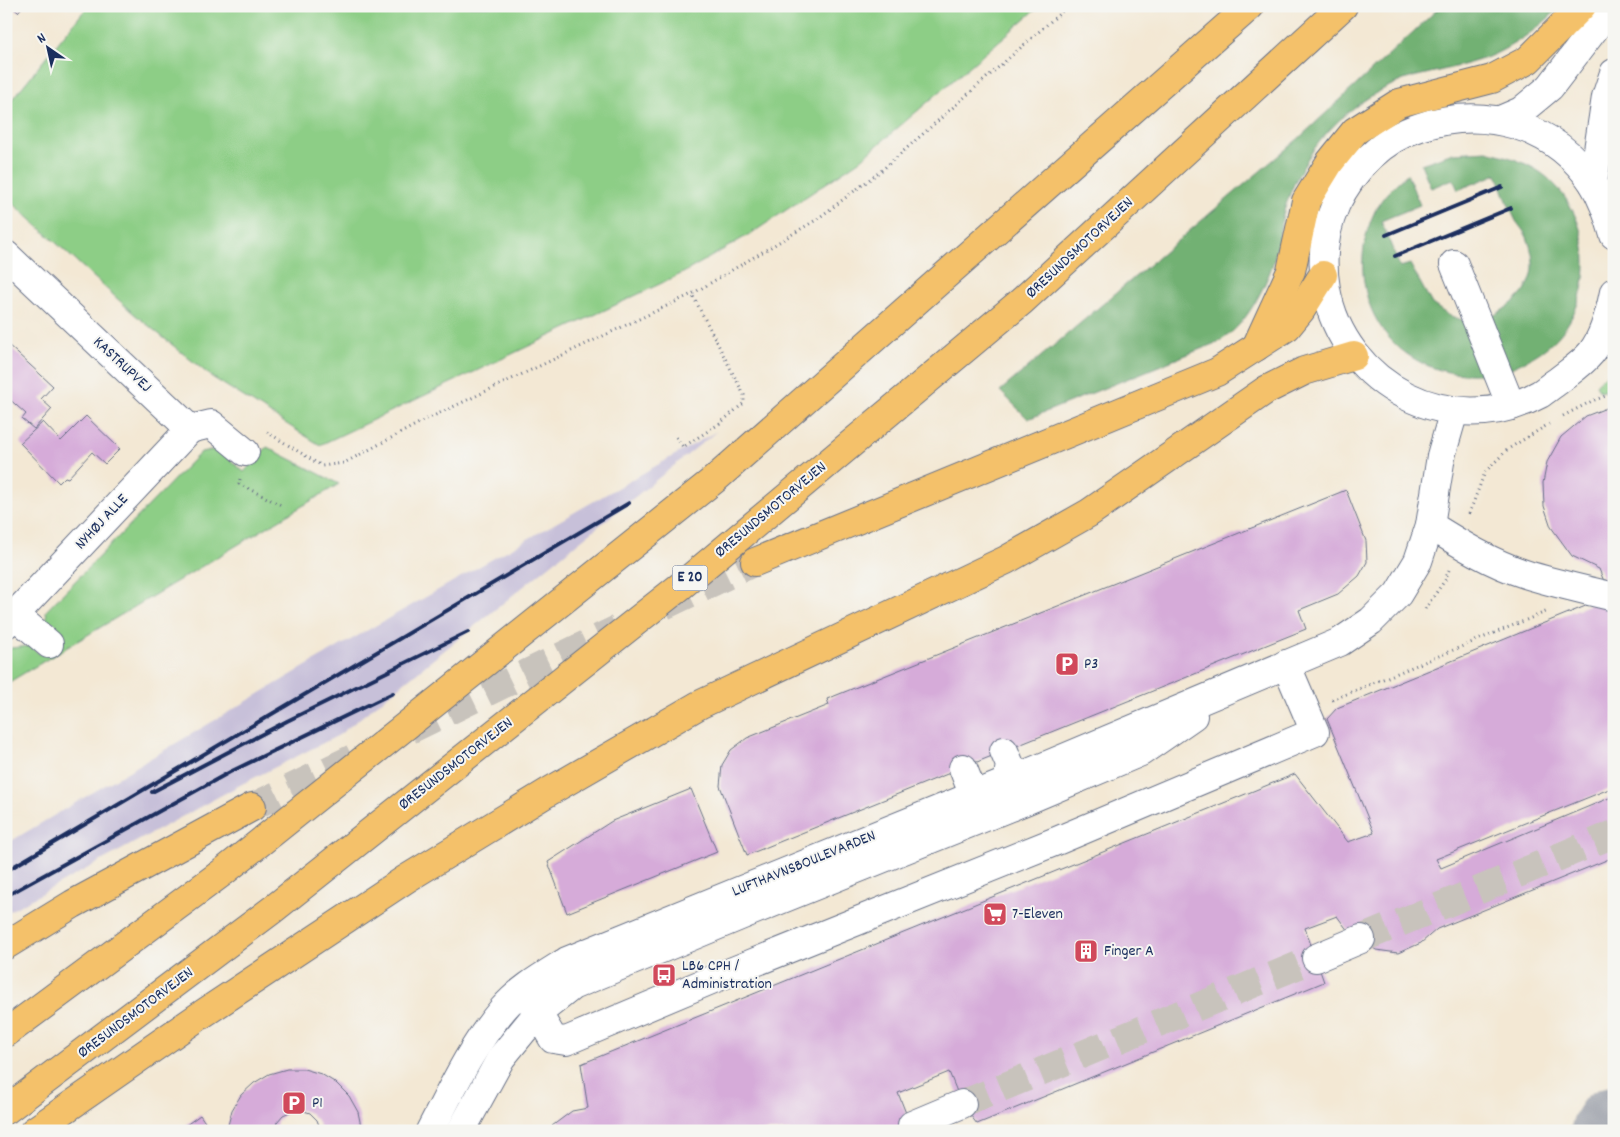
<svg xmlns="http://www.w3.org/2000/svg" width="1620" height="1137" font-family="Dekko,sans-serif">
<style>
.industrial{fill:#c7c0d9}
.green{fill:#8dce86;stroke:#547e72}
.forest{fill:#72b173;stroke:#467068}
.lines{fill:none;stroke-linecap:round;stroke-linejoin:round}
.taxiway{stroke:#878c99;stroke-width:80}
.building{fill:#d6abd9}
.minor-tunnel{stroke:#c8c3bc;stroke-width:28;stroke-dasharray:28 14;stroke-linecap:butt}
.highway-tunnel{stroke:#c8c3bc;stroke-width:28;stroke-dasharray:28 14;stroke-linecap:butt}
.minor-casing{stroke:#677087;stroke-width:30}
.highway-casing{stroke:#677087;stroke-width:30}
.path{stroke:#677087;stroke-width:3;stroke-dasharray:1 4;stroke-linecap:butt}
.minor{stroke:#fff;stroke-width:28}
.highway{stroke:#f4c16a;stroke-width:28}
.rail{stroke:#1b2f5e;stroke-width:4}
.labels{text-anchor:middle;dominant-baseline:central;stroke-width:4;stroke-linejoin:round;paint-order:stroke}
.shield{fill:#f6f6f2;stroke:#5d6b8a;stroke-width:1}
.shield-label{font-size:15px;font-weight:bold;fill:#1b2f5e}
.street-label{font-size:16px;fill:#1b2f5e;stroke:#f6f6f2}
.poi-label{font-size:16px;fill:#1b2f5e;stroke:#f6f6f2;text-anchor:start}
</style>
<rect width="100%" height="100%" fill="#f6f6f2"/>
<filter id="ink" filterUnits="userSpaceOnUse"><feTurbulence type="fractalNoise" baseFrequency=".02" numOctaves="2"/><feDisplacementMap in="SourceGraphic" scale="10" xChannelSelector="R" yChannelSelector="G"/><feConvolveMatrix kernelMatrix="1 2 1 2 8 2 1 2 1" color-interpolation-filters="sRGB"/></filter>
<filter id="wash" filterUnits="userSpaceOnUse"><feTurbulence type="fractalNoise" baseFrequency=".0096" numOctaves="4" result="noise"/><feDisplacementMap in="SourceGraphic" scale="20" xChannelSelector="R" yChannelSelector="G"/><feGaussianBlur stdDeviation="1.12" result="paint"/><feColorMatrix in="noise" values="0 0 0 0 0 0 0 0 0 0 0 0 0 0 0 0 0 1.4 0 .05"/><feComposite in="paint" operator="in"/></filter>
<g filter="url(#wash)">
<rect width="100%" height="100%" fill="#f3e8d4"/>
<polygon class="industrial" points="717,431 339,735 240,785 6,913 6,844 333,650"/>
<g class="green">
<polygon points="88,6 1040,6 859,161 755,231 683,273 320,445 212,377 133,313 6,197 6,107"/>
<polygon points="1614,366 1614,386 1600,391 1596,385"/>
<polygon points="267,447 339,484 6,684 6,652 11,648 30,646 41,655 58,638 48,628 46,611 201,452 218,449 244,472"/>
</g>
<g class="forest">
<path d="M1441 6H1561C1541 27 1513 47 1486 58 1462 66 1438 71 1413 77 1389 84 1363 99 1344 116 1315 141 1295 175 1284 211 1280 223 1280 236 1277 248 1272 274 1253 313 1233 331 1229 335 1223 339 1218 342L1028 419 1000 391 1298 139Z"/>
<path d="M1487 151C1509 157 1531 163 1549 179 1591 218 1597 285 1563 331 1549 350 1528 360 1507 370L1486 320C1520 301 1544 283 1528 240 1526 233 1520 227 1516 221 1508 206 1503 189 1497 174L1458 190 1453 179 1431 188 1421 164 1453 153Z"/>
<path d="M1407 174 1420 205 1381 221 1400 267 1410 264 1432 304 1448 315 1468 322 1490 374C1473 374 1456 375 1440 370 1371 350 1345 274 1375 211 1382 196 1395 185 1407 174Z"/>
</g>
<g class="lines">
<polyline class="taxiway" points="1611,1131 1614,1126"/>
</g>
<g id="blocks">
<g class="building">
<polygon points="11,6 23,6 18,12"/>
<polygon points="6,343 53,386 41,399 52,409 34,429 22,419 26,414 6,396"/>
<polygon points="1614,405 1614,787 1436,859 1441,868 1614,796 1614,857 1437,929 1421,943 1398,953 1376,950 1348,931 1337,916 1305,928 1324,982 977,1124 962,1104 949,1072 898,1093 913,1131 549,1131 552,1126 572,1111 588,1108 581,1064 1295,774 1348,842 1374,833 1327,719 1337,708 1610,596 1599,569 1572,556 1551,527 1544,506 1543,483 1547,462 1561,437 1586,416"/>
<polygon points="86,416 120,449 105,464 92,452 68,478 65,477 59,483 20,443 43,422 61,441"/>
<polygon points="1346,490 1366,541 1367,562 1359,576 1338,594 1299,610 1306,629 747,855 720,786 722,765 731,750 747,738 829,705 827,699"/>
<polygon points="691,789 717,852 567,913 548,862 612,821"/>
<polygon points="287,1069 304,1069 321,1074 336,1083 349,1096 358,1112 362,1131 321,1131 317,1120 310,1113 301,1110 292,1111 283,1115 277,1122 274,1131 224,1131 227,1129 232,1110 241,1095 254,1083 269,1074"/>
<polygon points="200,1115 211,1131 178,1131"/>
</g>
</g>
</g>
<g filter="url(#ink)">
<use href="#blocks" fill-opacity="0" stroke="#677087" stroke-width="1"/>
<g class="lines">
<g class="minor-tunnel">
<polyline points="1361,939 1614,834"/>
<polyline points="962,1104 1316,958"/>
</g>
<g class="highway-tunnel">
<polyline points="664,606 755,562"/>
<polyline points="410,730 617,629"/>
<polyline points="252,807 365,752"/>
</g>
<g class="minor-casing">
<g id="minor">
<polyline points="1500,120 1521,111 1550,87 1612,6"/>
<polyline points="1593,183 1606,97 1614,73"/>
<path d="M1614 235C1609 217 1603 199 1593 183 1554 124 1484 106 1420 127 1382 139 1353 169 1336 204 1324 231 1321 261 1326 289 1343 386 1452 442 1540 394 1546 390 1552 385 1558 381 1569 372 1582 364 1591 353 1604 337 1610 312 1614 292"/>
<polyline points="6,255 190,429"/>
<polyline points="1454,264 1511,406"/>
<polyline points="190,429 211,424 245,452"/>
<path d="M1430 525C1460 544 1491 563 1525 574 1553 583 1582 589 1610 596"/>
<polyline points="15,615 49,644"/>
<polyline points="6,624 190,429"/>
<polyline points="1004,751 1010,765 1007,782 1010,798"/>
<polyline points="963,768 980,812"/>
<polyline points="1316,958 1361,939"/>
<polyline points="524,990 553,1039 566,1041 723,975 1059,840 1315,732 1286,664"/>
<polyline points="912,1125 962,1104"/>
<path d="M430 1131C452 1089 472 1045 503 1009 520 989 545 975 567 961L1007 782 1340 642 1371 621 1398 594 1418 561 1430 525 1441 456 1454 411"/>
<polyline points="461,1131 501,1058 537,1014 572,986 750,912 1025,801 1141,752 1193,716"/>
</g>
</g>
<g class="highway-casing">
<g id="highway">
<polyline points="1256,347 1291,271 1306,201 1330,162 1355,131 1399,103 1492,79 1528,60 1582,6"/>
<polyline points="755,562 1217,372 1287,327 1301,310 1323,275"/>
<polyline points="6,945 73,904 252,807"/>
<polyline points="6,1033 223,872 715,479 1250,6"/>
<polyline points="6,1110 272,910 682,585 1022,301 1343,6"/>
<polyline points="34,1131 198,1017 406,879 550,791 699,705 1006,560 1089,513 1266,390 1304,371 1354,356"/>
</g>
</g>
<g class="path">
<polyline points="1563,416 1592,401 1614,393"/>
<polyline points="267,432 322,466 344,463 425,420 692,294 816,220 882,170 1068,6"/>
<polyline points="676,437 683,447 719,424 744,403 744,395 692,294"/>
<polyline points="240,479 239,484 281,505"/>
<polyline points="1469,514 1485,472 1508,449 1549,424"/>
<polyline points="1425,609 1445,580 1449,570"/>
<polyline points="1332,700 1548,611"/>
</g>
<use href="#minor" class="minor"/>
<use href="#highway" class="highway"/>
<g class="rail">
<polyline points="1386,235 1502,187"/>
<polyline points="1395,256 1511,208"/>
<polyline points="152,792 287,721 468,632"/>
<polyline points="6,871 629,503"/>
<polyline points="6,896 230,772 393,693"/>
</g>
</g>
</g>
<defs>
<g id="parking-square" transform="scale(1.25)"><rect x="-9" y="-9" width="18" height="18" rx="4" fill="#d1495b" stroke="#f6f6f2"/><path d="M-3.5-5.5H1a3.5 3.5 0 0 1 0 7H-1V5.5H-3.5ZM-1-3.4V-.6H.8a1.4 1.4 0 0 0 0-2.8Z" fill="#fff"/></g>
<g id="supermarket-square" transform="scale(1.25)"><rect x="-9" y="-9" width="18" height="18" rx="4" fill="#d1495b" stroke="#f6f6f2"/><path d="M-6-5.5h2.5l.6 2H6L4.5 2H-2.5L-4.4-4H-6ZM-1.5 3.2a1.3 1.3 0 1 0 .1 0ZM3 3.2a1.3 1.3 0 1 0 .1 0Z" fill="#fff"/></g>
<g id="building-square" transform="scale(1.25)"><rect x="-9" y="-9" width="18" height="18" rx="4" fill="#d1495b" stroke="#f6f6f2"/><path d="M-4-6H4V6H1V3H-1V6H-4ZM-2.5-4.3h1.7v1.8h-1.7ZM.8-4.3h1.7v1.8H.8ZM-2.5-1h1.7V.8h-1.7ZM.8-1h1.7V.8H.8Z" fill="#fff"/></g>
<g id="bus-square" transform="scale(1.25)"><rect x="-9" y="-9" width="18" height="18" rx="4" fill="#d1495b" stroke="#f6f6f2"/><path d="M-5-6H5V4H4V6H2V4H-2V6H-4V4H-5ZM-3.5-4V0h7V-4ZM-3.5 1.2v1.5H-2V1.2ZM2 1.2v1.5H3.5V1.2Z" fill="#fff"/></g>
</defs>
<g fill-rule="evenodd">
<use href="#parking-square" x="1067" y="664"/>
<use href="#supermarket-square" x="995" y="914"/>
<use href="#building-square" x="1086" y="951"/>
<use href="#bus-square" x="664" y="975"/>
<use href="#parking-square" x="294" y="1103"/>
</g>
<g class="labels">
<rect class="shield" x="672.5" y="565.5" width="35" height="25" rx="4"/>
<g class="shield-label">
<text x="690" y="578">E 20</text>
</g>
<g class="street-label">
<text transform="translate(1080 248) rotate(-43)">ØRESUNDSMOTORVEJEN</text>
<text transform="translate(122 365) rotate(43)">KASTRUPVEJ</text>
<text transform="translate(771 510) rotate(-40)">ØRESUNDSMOTORVEJEN</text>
<text transform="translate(102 522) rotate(-47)">NYHØJ ALLE</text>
<text transform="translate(456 764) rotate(-38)">ØRESUNDSMOTORVEJEN</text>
<text transform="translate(804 864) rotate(-22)">LUFTHAVNSBOULEVARDEN</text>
<text transform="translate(136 1013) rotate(-37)">ØRESUNDSMOTORVEJEN</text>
</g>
<g class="poi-label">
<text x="1084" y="664">P3</text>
<text x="1012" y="914">7-Eleven</text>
<text x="1104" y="951">Finger A</text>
<text x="682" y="966">LB6 CPH /<tspan x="682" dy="18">Administration</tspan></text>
<text x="312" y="1103">P1</text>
</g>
</g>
<rect width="1620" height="1137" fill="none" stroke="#f6f6f2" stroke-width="25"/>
<g transform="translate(48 48) rotate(326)" stroke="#f6f6f2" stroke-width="4" paint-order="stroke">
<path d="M0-4L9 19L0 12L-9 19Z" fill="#1b2f5e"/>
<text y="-8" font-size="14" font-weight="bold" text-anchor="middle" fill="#1b2f5e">N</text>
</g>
</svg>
